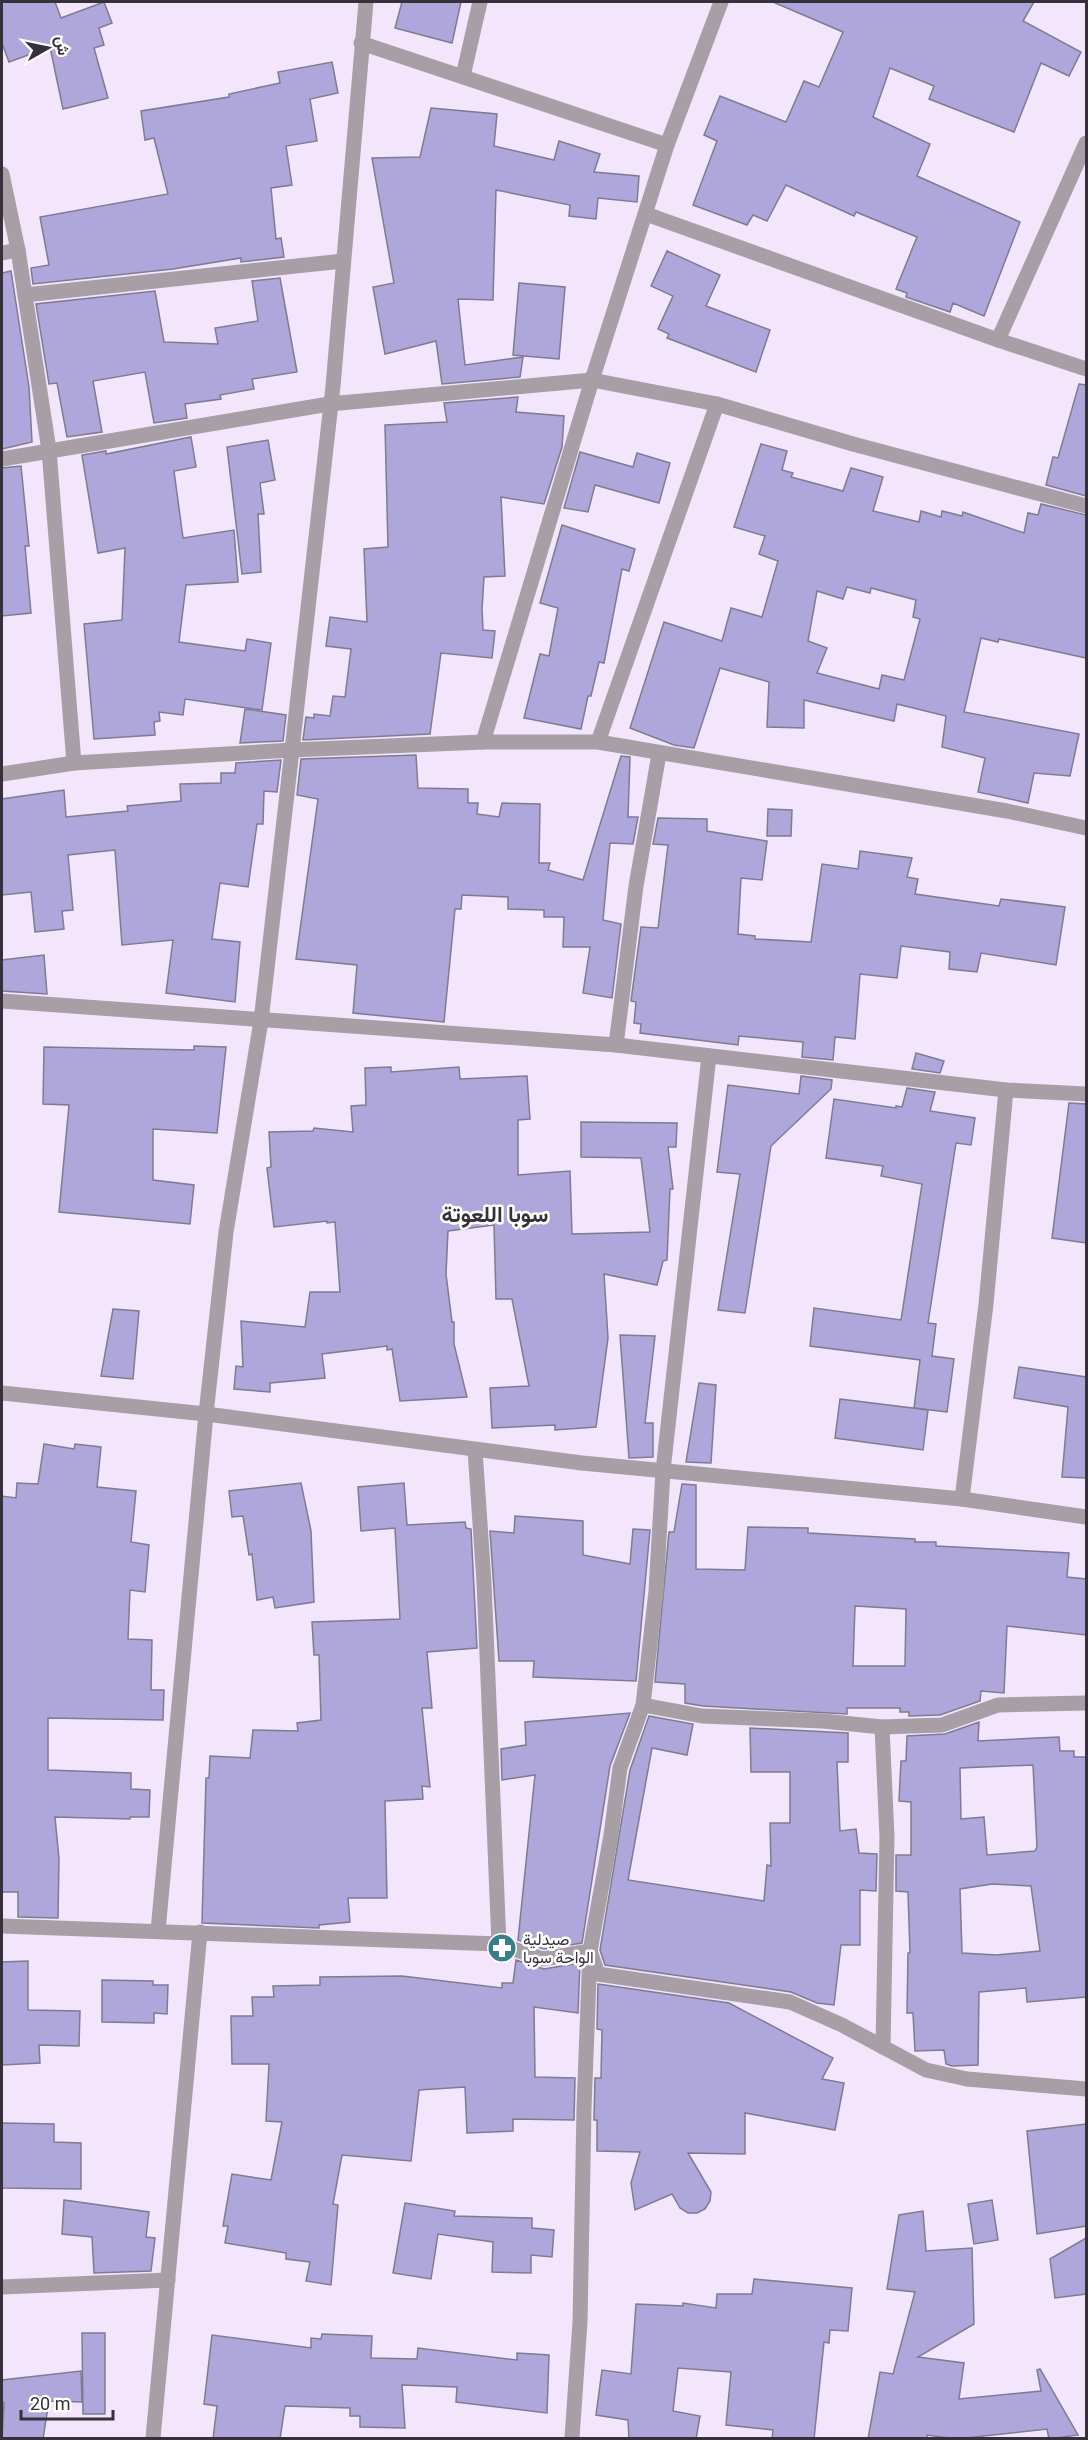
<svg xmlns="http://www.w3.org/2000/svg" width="1088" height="2440" font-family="Roboto,Vazirmatn,sans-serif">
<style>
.building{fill:#afa6dc;stroke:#7e7b92;stroke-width:1.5;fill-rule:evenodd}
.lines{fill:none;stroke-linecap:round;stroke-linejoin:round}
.minor{stroke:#a79ea6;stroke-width:15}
.labels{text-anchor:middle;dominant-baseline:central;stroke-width:5;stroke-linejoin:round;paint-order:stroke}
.poi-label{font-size:16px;fill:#353039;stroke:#fff;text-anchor:start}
.district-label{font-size:22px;font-weight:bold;fill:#353039;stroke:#fff}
</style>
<rect width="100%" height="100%" fill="#f2e5fc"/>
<g class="building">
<polygon points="2,2 55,2 61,18 104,2 112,23 99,28 104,45 94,48 108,98 63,109 50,47 9,62 2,43"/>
<polygon points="402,2 461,2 452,43 395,28"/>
<polygon points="773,2 1034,2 1023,21 1081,52 1069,76 1041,63 1014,132 929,99 934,86 890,68 873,117 930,144 917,176 1020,222 984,316 953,303 950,312 906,297 907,293 896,289 917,237 856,212 854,216 786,185 767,221 753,215 747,225 693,205 717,141 704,135 720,96 786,122 804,81 819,87 843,32"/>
<polygon points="332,62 338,93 310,99 317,141 286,146 292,185 271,188 276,239 281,238 284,257 241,262 241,258 173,269 33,284 31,268 49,265 40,217 168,194 154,138 145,140 141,111 229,97 229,94 280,83 278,72"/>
<polygon points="431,108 497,114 494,146 554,160 559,141 600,154 594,172 639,176 637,202 598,198 596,219 569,216 570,205 496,190 493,300 458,299 465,365 523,357 520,377 442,384 436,341 385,354 373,287 394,283 372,158 420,157"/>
<polygon points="667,251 720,275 706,306 770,330 756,372 667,338 669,334 658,329 673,296 651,286"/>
<polygon points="11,271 29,387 32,442 2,449 2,273"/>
<polygon points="280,278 297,372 252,379 254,389 220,395 221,399 185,404 187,418 154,423 145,372 93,381 102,432 67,437 57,383 49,384 36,304 155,291 164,342 218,344 215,328 258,321 252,281"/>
<polygon points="519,283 565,287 559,359 513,355"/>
<polygon points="1079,384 1086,385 1086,496 1046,485 1053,457 1058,458"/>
<polygon points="518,397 516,412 564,416 562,447 544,504 501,497 505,576 484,577 482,609 483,630 495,631 492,658 441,653 430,734 303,740 306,717 314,718 314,714 330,716 333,696 345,697 351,649 326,646 330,617 367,622 364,549 388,547 385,425 447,422 444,403"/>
<polygon points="191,437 196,467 174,471 183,538 234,530 238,582 186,585 179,642 245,651 247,639 271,643 262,710 185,699 183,715 159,712 160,721 154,722 155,735 94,739 84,624 122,620 125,548 98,553 82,455 106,451 106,454"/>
<polygon points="268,440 275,480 260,483 264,514 258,514 261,572 242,574 227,447"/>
<path d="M761 444 787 451 782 470 793 473 791 477 843 491 851 468 883 477 873 511 919 522 921 511 941 517 942 511 962 516 963 512 1024 533 1028 513 1038 515 1041 504 1086 515V658L999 639 998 642 981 638 964 712 1079 734 1070 776 1034 773 1028 803 978 792 985 758 942 747 946 716 897 704 894 721 804 700V728L767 727 769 682 720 668 694 748 674 745 630 728 664 622 722 641 731 608 762 617 778 561 759 554 765 536 734 527ZM847 587 870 593 871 588 916 600 913 617 920 619 904 680 882 675 879 689 817 673 827 648 808 641 817 591 843 599Z"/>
<polygon points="580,452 633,467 637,453 670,463 659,503 595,485 588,512 564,508"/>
<polygon points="21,466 29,546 25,546 31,613 2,616 2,468"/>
<polygon points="562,525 635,549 629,571 622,569 604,663 599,662 591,696 588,696 581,729 524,718 540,654 549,656 558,608 540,603"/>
<polygon points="245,709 286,715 283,741 240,743"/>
<polygon points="416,755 418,788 468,789 468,803 478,803 477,814 499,817 502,803 540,804 539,863 550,863 548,870 583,880 621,756 630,757 628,817 638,817 633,844 610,843 603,920 621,924 612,998 583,993 590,947 563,947 564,917 544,917 544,910 508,909 508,897 462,895 461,909 455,909 444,1022 353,1013 357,965 296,959 318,799 297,795 301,759"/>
<polygon points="281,760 277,792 264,791 263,824 257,824 248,887 220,883 212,939 240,942 235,1002 166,993 173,940 122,945 115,850 68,855 73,910 62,911 64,929 35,932 31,892 2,895 2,799 64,790 66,817 128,811 127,806 181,801 180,784 221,783 221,773 235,773 236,763"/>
<polygon points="768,809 792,810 791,836 767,836"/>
<polygon points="658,818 707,819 707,831 767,841 762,880 741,878 738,934 755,936 755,939 811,942 822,864 858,869 860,851 912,858 907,877 918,879 915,894 999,906 1001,899 1065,907 1056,965 981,953 977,972 949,969 950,952 901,946 897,978 860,974 855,1039 835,1037 833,1060 802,1057 803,1042 739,1036 738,1045 640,1033 641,1024 634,1023 636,1002 631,1001 641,927 658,928 668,845 653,844"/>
<polygon points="44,955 47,994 2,991 2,960"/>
<polygon points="194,1046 226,1047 217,1133 153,1129 153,1180 194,1185 190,1224 59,1212 69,1105 43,1104 44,1047 194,1050"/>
<polygon points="916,1053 944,1061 940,1073 912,1069"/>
<polygon points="391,1067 391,1072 459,1067 460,1079 527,1076 530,1119 518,1120 518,1175 570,1171 572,1234 650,1232 641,1158 581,1157 581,1122 677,1123 676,1147 668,1147 673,1189 670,1189 667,1260 663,1261 657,1285 604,1274 608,1338 596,1427 555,1430 555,1425 492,1428 490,1388 529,1386 512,1299 496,1299 494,1225 448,1231 446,1274 452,1322 454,1322 454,1344 467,1397 400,1401 392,1349 387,1350 387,1346 322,1354 325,1378 270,1383 270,1392 234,1389 236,1366 243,1367 241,1321 305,1327 310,1292 340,1292 335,1222 327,1223 327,1221 274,1227 267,1168 271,1167 269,1132 313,1131 314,1128 353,1132 351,1106 366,1105 365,1068"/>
<polygon points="801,1076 832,1080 831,1089 771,1146 745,1313 718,1310 740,1174 717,1172 728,1085 799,1094"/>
<polygon points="907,1088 935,1092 930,1111 975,1118 971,1145 956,1143 928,1323 936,1324 932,1356 954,1359 947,1412 914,1408 920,1360 810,1346 814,1308 901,1320 922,1184 881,1176 883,1166 826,1158 834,1099 896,1108 896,1106 902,1107"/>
<polygon points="1069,1103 1086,1104 1086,1243 1052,1238"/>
<polygon points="113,1309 139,1311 133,1379 101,1376"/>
<polygon points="620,1335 655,1336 645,1423 653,1423 653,1457 629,1458"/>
<polygon points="1019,1367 1086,1377 1086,1478 1062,1477 1068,1407 1014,1398"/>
<polygon points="699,1383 716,1385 711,1463 686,1462"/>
<polygon points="840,1399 928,1410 923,1450 835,1438"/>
<polygon points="44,1444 74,1449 75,1444 101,1447 97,1487 136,1491 131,1542 149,1545 145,1592 130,1590 128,1639 152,1640 151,1690 164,1690 163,1720 48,1718 48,1770 131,1773 131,1789 150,1790 149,1817 130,1817 130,1819 55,1817 59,1859 58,1918 18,1917 18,1892 2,1892 2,1496 16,1498 17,1483 38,1484"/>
<polygon points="301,1483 311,1531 314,1602 275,1608 273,1597 257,1600 252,1554 249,1555 243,1516 232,1517 229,1491"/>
<polygon points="404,1483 407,1525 465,1522 466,1528 471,1529 477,1648 427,1652 432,1708 422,1708 430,1787 422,1786 423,1799 385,1801 387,1898 348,1898 350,1922 319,1925 319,1928 202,1923 206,1778 209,1778 210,1756 250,1758 253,1730 298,1731 297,1723 321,1720 319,1655 314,1655 312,1622 400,1619 395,1528 361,1531 358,1487"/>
<path d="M682 1484 696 1485V1569L745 1570 748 1527 808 1528V1533L915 1539V1542H936V1546L1069 1553 1067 1577 1086 1579V1635L1007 1626 1004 1693 981 1691 980 1701 940 1715 909 1716V1712H900V1708H847V1714L703 1706 685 1703V1684L655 1682 669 1532H674ZM855 1606 906 1609 905 1666H853Z"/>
<polygon points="515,1516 583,1521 583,1555 630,1564 633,1529 650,1530 636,1681 533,1677 534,1661 499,1661 490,1531 514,1533"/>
<polygon points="630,1713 610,1766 582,1943 544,1949 518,1940 535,1775 502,1780 501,1749 526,1745 525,1722"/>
<polygon points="649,1716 693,1724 687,1755 652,1748 628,1880 764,1901 767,1865 771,1866 770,1823 790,1823 790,1772 751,1772 750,1728 848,1733 848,1762 837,1762 840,1831 856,1829 859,1853 877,1854 876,1891 860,1890 860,1945 841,1945 834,2005 817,2003 791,1992 605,1965 600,1950 630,1770"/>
<path d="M979 1722 978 1741 1059 1737 1060 1751H1074V1757H1086V1997L1027 2002 1026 1988 979 1992 978 2065 952 2066 946 2064 944 2050 915 2051 913 2013H907L908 1953H910L908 1892 896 1891V1855H911V1802L899 1801 901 1761H906L907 1736 945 1734ZM1033 1765 1037 1847 1035 1851 987 1855 984 1817 961 1819 960 1768ZM992 1884 1031 1886 1040 1951 996 1955 962 1953 960 1889Z"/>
<polygon points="516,1960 544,1969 580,1963 578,2013 534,2007 535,2077 575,2078 574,2120 513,2119 513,2131 467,2133 465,2087 419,2090 411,2161 342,2155 333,2204 338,2205 331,2285 306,2281 310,2262 286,2259 286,2253 225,2243 228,2226 223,2226 232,2174 271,2180 282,2122 266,2121 269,2064 232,2064 231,2016 253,2016 252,1997 274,1997 273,1986 320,1985 320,1977 402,1976 502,1988 502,1983 513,1983"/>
<polygon points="28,1961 28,2010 80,2011 79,2046 39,2045 40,2063 2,2065 2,1962"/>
<polygon points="102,1980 153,1981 153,1985 168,1985 167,2014 154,2013 154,2023 102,2022"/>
<polygon points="598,1984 729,2003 833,2058 822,2079 844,2083 835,2130 745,2113 745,2154 688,2153 711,2192 710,2201 705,2209 697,2213 688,2213 680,2208 672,2194 635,2210 631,2183 640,2152 597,2151 597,2120 594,2120 595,2078 601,2078 602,2030 597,2029"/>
<polygon points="2,2123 54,2124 54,2142 81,2143 81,2189 2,2188"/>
<polygon points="1086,2124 1086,2226 1037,2234 1027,2131"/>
<polygon points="64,2200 149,2212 146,2237 155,2238 151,2271 94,2273 92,2237 62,2234"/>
<polygon points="992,2200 998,2240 974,2244 968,2204"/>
<polygon points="405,2203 455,2211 454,2216 532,2218 532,2228 554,2230 552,2257 531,2255 531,2273 492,2272 493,2242 438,2234 431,2279 393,2273"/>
<polygon points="923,2211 926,2251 972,2248 974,2324 918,2357 964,2363 959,2399 1041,2391 1037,2370 1040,2369 1078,2435 1049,2439 1047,2429 957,2439 927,2435 927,2439 868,2439 880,2372 893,2374 915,2292 887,2289 899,2215"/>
<polygon points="1086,2238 1086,2294 1055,2298 1050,2259"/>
<polygon points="754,2279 852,2288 848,2331 830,2330 829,2343 824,2342 814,2439 772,2439 773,2430 726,2425 731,2372 678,2368 673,2411 700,2416 696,2439 629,2439 628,2420 596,2415 602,2370 631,2374 636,2304 683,2306 683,2303 716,2308 717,2294 752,2294"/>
<polygon points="82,2333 105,2333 105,2414 83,2414"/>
<polygon points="322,2334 372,2336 371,2358 417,2359 418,2348 517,2360 517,2353 549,2355 547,2413 456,2402 457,2387 402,2385 405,2428 360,2427 360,2416 350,2416 350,2408 285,2406 280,2439 213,2439 217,2406 204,2404 212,2335 311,2348 311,2338 321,2339"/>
<polygon points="81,2371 82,2402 49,2401 43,2439 2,2439 4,2403 2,2402 2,2380"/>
</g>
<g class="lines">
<g class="minor">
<polyline points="361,43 667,145"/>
<polyline points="463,76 480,2"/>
<polyline points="2,174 18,250 49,450 74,763"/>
<polyline points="646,214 998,340 1086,369"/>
<polyline points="2,253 18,250"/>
<polyline points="25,295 343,261"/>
<polyline points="998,340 1086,143"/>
<polyline points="2,459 329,404 592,380 717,404 853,444 1086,506"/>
<polyline points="483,742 592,380 667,145 721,2"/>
<polyline points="598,742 717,404"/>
<polyline points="2,774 74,763 292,750 483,742 598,742 1007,811 1086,828"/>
<polyline points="2,1001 616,1045 1006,1090 1086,1094"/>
<polyline points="616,1045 636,886 659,754"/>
<polyline points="2,1393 206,1414 582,1463 962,1499 1086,1517"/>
<polyline points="475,1450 484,1582 499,1944"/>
<polyline points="962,1499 986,1304 1006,1090"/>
<polyline points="643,1705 702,1716 823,1721 882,1727 942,1725 998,1705 1086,1703"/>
<polyline points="882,1727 887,1837 883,2047"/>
<polyline points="2,1926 499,1944 543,1959 590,1951 598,1974 790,2002 842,2025 926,2070 967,2079 1086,2089"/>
<polyline points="158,1931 206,1414 226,1232 261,1021 292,750 333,386 366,2"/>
<polyline points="2,2287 168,2280"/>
<polyline points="153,2438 200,1932"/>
<polyline points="572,2438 580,2322 584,2109 590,1951 611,1835 620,1768 643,1705 656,1591 663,1471 709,1056"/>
</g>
</g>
<defs>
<g id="pharmacy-disc" transform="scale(1.5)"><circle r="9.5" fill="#397c8c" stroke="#fff"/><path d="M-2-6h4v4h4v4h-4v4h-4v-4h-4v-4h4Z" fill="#fff"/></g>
</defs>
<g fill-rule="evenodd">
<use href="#pharmacy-disc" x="502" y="1948"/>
</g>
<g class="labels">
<g class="poi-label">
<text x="523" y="1939">صيدلية<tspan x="523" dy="18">الواحة سوبا</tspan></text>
</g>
<g class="district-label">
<text x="495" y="1214">سوبا اللعوتة</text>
</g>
</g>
<rect width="1088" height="2440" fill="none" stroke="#353039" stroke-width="6"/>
<g transform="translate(48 48) rotate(81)" stroke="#ffffff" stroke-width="4.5" paint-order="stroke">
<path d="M0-4.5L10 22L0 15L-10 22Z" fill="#353039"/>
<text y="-9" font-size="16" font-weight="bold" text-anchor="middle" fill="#353039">ش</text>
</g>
<path d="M21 2410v9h92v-9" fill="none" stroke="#353039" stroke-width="3"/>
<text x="30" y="2410" font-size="18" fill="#353039" stroke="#ffffff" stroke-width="4.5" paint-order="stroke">20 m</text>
</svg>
